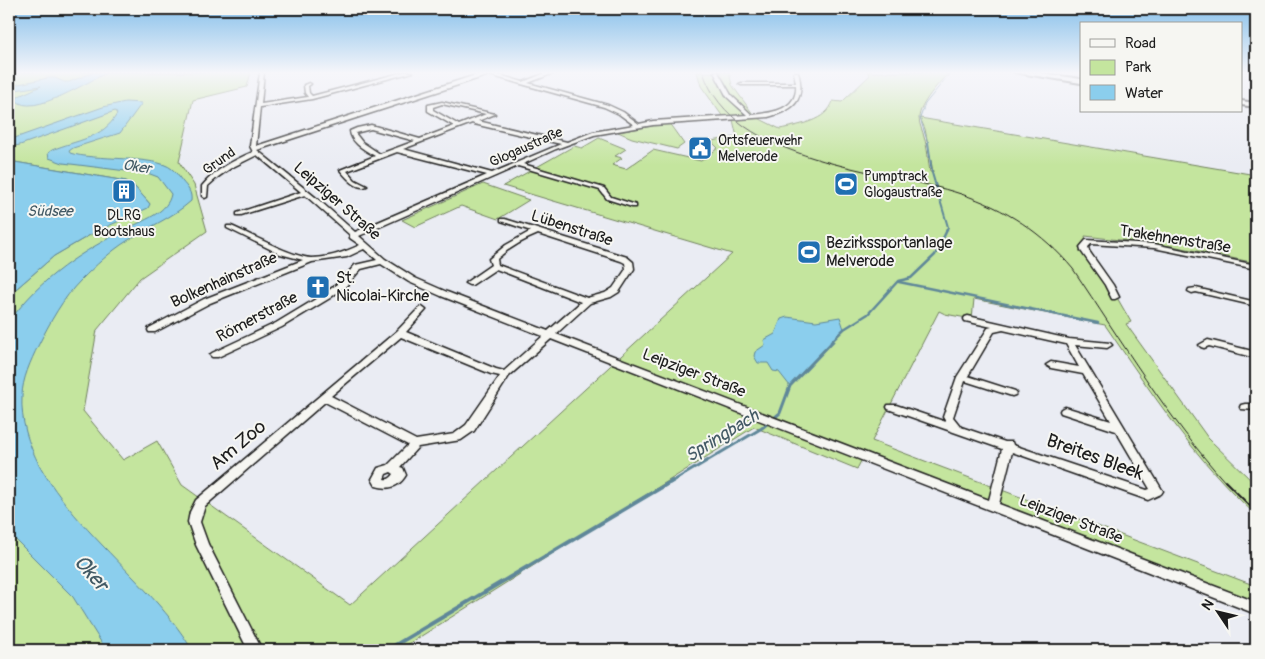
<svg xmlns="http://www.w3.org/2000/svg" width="1265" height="659" font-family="Pangolin,sans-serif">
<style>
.green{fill:#c4e59e;stroke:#70805d}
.water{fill:#8bceed;stroke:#5f8799}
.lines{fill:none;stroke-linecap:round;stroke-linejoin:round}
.stream-far4{stroke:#5f8799;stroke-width:1}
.stream-far3{stroke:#5f8799;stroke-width:2}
.stream-far2{stroke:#5f8799;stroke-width:2.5}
.stream-far1{stroke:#5f8799;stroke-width:3}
.stream{stroke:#5f8799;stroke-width:4}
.minor-casing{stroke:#1c1c1c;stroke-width:3}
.highway-casing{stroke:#1c1c1c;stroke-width:4}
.minor{fill:#f6f6f2;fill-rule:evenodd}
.highway{fill:#f6f6f2;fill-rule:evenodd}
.tram-far1{stroke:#1c1c1c;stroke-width:1}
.tram{stroke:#1c1c1c;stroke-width:2}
.labels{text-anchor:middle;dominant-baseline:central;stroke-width:4;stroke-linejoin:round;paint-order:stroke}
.far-poi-label{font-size:14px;fill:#1c1c1c;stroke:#f6f6f2;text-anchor:start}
.far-street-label{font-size:14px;fill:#1c1c1c;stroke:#f6f6f2}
.far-water-label{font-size:15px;font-style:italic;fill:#435a65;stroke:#f6f6f2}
.street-label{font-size:16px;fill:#1c1c1c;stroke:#f6f6f2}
.poi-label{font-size:16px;fill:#1c1c1c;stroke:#f6f6f2;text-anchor:start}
.water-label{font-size:18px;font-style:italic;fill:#435a65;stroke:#f6f6f2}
.near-street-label{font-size:19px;fill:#1c1c1c;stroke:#f6f6f2}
.near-water-label{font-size:21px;font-style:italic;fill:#435a65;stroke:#f6f6f2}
</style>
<rect width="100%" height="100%" fill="#eaecf3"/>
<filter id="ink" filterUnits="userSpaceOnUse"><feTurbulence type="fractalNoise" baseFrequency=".02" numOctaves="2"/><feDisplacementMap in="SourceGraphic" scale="10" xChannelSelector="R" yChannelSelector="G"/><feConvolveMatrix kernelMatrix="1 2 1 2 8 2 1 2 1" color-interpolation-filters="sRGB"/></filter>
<g filter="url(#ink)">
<g class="green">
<path d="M9 72H251L247 87 193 100 179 162 194 185 207 231 140 278 97 330 83 411 123 460 157 441 182 485 350 605 732 254 503 186 574 146 582 148 599 138 626 149 615 156 622 158 612 165 626 169 653 150 701 161 718 148 711 141 737 137 733 120 758 118 780 129C798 125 827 121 833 101L842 102 870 75 867 72H950C940 81 919 105 919 118 919 125 923 131 924 137 928 149 928 160 930 172H933L925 129 920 118 1256 175V263L1172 246 1085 236 1088 247 1131 322 1126 324 1208 438 1256 485V515C1195 460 1151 392 1105 325L974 299 972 319 945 314 939 311 872 441 1256 586V607L864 455 857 469 754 427 399 650H9V295L54 256 95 232 150 204 134 186 126 181 9 161Z"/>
<polygon points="697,72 729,72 732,85 753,114 723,117 701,86"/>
<polygon points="669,123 684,144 677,149 632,138 618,132"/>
<polygon points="483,184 529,200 498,219 461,206 415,227 402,220"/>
</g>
<g class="water">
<path d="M94 72H109C91 79 31 119 16 100L19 96 41 86 9 91V86L48 78H55L64 82H69Z"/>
<path d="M125 102 142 103 120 133 73 148 69 151 70 153C93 161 156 155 172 169 176 172 179 177 182 181 188 188 192 192 191 201 172 218 148 227 127 241 111 251 95 266 81 280 63 298 50 322 38 346 31 360 22 380 22 396 17 495 146 569 192 650H106L73 597 9 533V322C40 278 83 250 131 227 146 219 168 212 171 194L158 177 150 174 63 163 49 158 48 153 52 150C76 140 103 139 117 114L115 111 20 145 9 147V140L103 107Z"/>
<polygon points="9,161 126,181 134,186 150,204 148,208 95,232 54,256 9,295"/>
<polygon points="787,317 816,321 840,317 844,329 790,386 779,372 773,371 768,363 758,363 754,356 755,352 765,345 764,340 775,334 781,319"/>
</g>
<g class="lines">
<polyline class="stream-far4" points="928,143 920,118 925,104 951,72"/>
<polyline class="stream-far3" points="928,142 932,173 948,227 946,231"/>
<g class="stream-far2">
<polyline points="899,282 1098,323"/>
<polyline points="831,342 844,329 868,314 898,281 911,278 935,255 947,230"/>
</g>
<polyline class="stream-far1" points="670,483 762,428 780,413 790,386 833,341"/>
<polyline class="stream" points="387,650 672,481"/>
<g class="minor-casing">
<g id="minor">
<path d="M260 72H264L261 104 308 97 305 93 304 85 309 83 311 84 308 86 309 93 312 96 404 72H413L312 99 260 107 256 146 485 72H495L493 73 523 82 548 72H556L528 83 608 105 623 112 639 124 653 121 747 115 727 97 714 72H718L731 95 752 115C771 113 798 110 796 85H741L739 84 741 83H796L794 72H798C806 101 794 110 768 117L653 125 594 135 556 149 523 164 604 188 611 197 636 205V207H632L607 199 600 190 518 166 359 236 385 259 415 278 447 292 548 331 581 302 496 269 472 285H469L465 283 491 265 489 259 506 245 531 231 501 221V219H505L627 257 633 262 634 269 619 292 611 297 590 303 556 334 989 500 1002 449 888 409 887 407 888 405H896L946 422 943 417 957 377 988 328 992 327 965 321 964 319 965 317 968 316 1069 339 1110 343 1112 345 1107 348 1075 345 1161 488 1163 491 1161 494 1148 500 1012 452 999 504 1256 602V614L551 339 509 376 474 431 461 440 418 447 400 467 403 468 406 475C399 487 389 490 376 486L372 479 378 468 388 465 408 445 325 402 205 506 200 522 208 544 262 650H248L196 545 188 522 190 512 196 500 397 331 419 308 422 307 426 310 406 332 496 369 504 371 543 336 441 296 409 282 381 264 361 269 347 285 330 298 282 327 218 357H212L210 355 212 353 276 323 324 294 341 281 355 265 377 260 364 249 347 257 312 262 210 303 155 332H149L148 330 149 328 204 299 303 260 280 254 227 228V226H231C250 234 292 257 311 258 328 258 345 252 360 245L350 238V235L305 195 241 215H237V213L301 192 257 155 231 168 218 177 208 186 207 197 205 198 202 196V186C215 170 234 160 253 152L250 146ZM489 75 604 107 619 114 634 125 593 132 567 142 478 121 495 114 442 102 428 105V111L454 126 420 139 371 125 357 128 350 131C351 143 365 150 375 156L340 170C346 177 357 191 367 186L355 180 347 171 397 152 487 175 355 232 320 201 257 150ZM442 104 486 114 459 125 433 110V107ZM472 123 474 124 561 144 492 173 403 149ZM371 129 415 141 380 154 362 142 355 133ZM538 234 621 261 625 263 626 269 613 288 605 293 587 298 498 265 497 259C509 248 523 240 538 234ZM1003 330 1066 344 1079 367 1051 362 1046 365 1051 368 1083 374 1111 421 1065 407 1061 409 1060 411 1061 413 1116 431 1150 489 1147 490 1013 445 1012 442H1005L961 427 953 417 965 381 1012 396 1015 395 1017 393 1015 391 968 376 994 332ZM401 337 491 374 500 376 466 425 454 434 416 440 331 396ZM391 472 394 474C391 478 389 480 384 479L386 474Z"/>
<polygon points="1086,240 1154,244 1256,265 1256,269 1154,248 1091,244 1088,247 1089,251 1113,285 1119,297 1115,299 1112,299 1105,285 1081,251 1080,247"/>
<polygon points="1196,288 1256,302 1256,306 1196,292 1192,293 1188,291 1189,289"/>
<polygon points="1208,340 1256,352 1256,358 1209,346 1204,348 1201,347 1199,345"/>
<polygon points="1245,404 1256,404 1256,410 1241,409 1240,407 1241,405"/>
</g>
</g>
<g class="highway-casing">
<g id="highway">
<polygon points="1014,72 1034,72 1081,79 1081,83"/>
<polygon points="1241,101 1256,103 1256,107 1241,105"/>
</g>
</g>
<use href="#minor" class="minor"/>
<use href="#highway" class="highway"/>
<path class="tram-far1" d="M703 72C733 165 883 168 961 194 1005 208 1043 233 1073 269 1122 342 1167 417 1226 483"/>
<polyline class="tram" points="1225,481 1256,512"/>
</g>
</g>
<linearGradient id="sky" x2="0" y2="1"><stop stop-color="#83beea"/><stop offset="0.44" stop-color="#f6f6fa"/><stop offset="1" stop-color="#f6f6fa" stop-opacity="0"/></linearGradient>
<rect width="1265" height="165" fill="url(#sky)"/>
<defs>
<g id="civic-square" transform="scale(1.25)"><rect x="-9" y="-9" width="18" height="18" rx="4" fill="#1f6fb2" stroke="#f6f6f2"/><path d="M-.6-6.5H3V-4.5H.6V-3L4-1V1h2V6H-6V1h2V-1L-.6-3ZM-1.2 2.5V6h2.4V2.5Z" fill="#fff"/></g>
<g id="stadium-square" transform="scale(1.25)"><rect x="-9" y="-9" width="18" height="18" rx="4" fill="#1f6fb2" stroke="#f6f6f2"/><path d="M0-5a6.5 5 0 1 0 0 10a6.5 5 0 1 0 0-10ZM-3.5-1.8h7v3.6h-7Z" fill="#fff"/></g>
<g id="building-square" transform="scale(1.25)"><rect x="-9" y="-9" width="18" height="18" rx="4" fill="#1f6fb2" stroke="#f6f6f2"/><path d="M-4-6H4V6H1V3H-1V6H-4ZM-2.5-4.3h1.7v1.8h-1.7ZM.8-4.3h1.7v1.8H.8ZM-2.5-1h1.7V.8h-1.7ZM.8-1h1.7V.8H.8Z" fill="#fff"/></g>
<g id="church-square" transform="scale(1.25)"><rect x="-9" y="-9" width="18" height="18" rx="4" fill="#1f6fb2" stroke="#f6f6f2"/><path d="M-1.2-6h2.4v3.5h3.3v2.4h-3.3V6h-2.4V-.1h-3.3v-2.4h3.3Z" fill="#fff"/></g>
</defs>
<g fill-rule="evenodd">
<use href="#civic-square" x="700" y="148"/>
<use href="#stadium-square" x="846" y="184"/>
<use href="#building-square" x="124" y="191"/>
<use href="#stadium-square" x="809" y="252"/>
<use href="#church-square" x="318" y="287"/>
</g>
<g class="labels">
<g class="far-poi-label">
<text x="718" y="140">Ortsfeuerwehr<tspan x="718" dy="16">Melverode</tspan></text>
<text x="864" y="176">Pumptrack<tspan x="864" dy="16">Glogaustraße</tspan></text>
<text x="124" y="215" text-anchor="middle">DLRG<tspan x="124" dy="16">Bootshaus</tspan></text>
</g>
<g class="far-street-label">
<text transform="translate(526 147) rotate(-24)">Glogaustraße</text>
<text transform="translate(219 161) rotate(-35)">Grund</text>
</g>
<g class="far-water-label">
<text transform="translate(137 167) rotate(9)">Oker</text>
<text x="50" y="211">Südsee</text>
</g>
<g class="street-label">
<text transform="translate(337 201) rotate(41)">Leipziger Straße</text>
<text transform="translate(572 228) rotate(18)">Lübenstraße</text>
<text transform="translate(1175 239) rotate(9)">Trakehnenstraße</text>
<text transform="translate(224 280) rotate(-24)">Bolkenhainstraße</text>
<text transform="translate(257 317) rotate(-28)">Römerstraße</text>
<text transform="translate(694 373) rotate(21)">Leipziger Straße</text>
<text transform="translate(1071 519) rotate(21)">Leipziger Straße</text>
</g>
<g class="poi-label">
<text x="826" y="243">Bezirkssportanlage<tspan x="826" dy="18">Melverode</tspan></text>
<text x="336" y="278">St.<tspan x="336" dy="18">Nicolai-Kirche</tspan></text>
</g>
<g class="water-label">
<text transform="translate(722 436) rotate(-32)">Springbach</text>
</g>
<g class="near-street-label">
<text transform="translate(238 445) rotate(-40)">Am Zoo</text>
<text transform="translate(1095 457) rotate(20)">Breites Bleek</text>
</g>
<g class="near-water-label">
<text transform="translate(91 573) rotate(49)">Oker</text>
</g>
</g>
<rect width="1265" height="659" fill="none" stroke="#f6f6f2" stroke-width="30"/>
<rect x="15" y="15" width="1235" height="629" fill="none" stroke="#1c1c1c" stroke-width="2" filter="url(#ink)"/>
<rect x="1080" y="22" width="162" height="90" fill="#f6f6f2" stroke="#9f9f9c"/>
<rect x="1090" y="39" width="25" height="8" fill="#f6f6f2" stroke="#9f9f9c"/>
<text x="1125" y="48" font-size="15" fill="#1c1c1c">Road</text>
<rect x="1090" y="60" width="25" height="15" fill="#c4e59e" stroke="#9f9f9c"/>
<text x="1125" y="72" font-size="15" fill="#1c1c1c">Park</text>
<rect x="1090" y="85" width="25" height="15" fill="#8bceed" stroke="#9f9f9c"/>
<text x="1125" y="98" font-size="15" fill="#1c1c1c">Water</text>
<g transform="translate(1218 612) rotate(305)" stroke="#f6f6f2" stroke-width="4" paint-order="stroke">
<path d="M0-4L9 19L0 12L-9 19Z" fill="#1c1c1c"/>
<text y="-8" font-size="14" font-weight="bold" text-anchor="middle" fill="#1c1c1c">N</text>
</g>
</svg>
